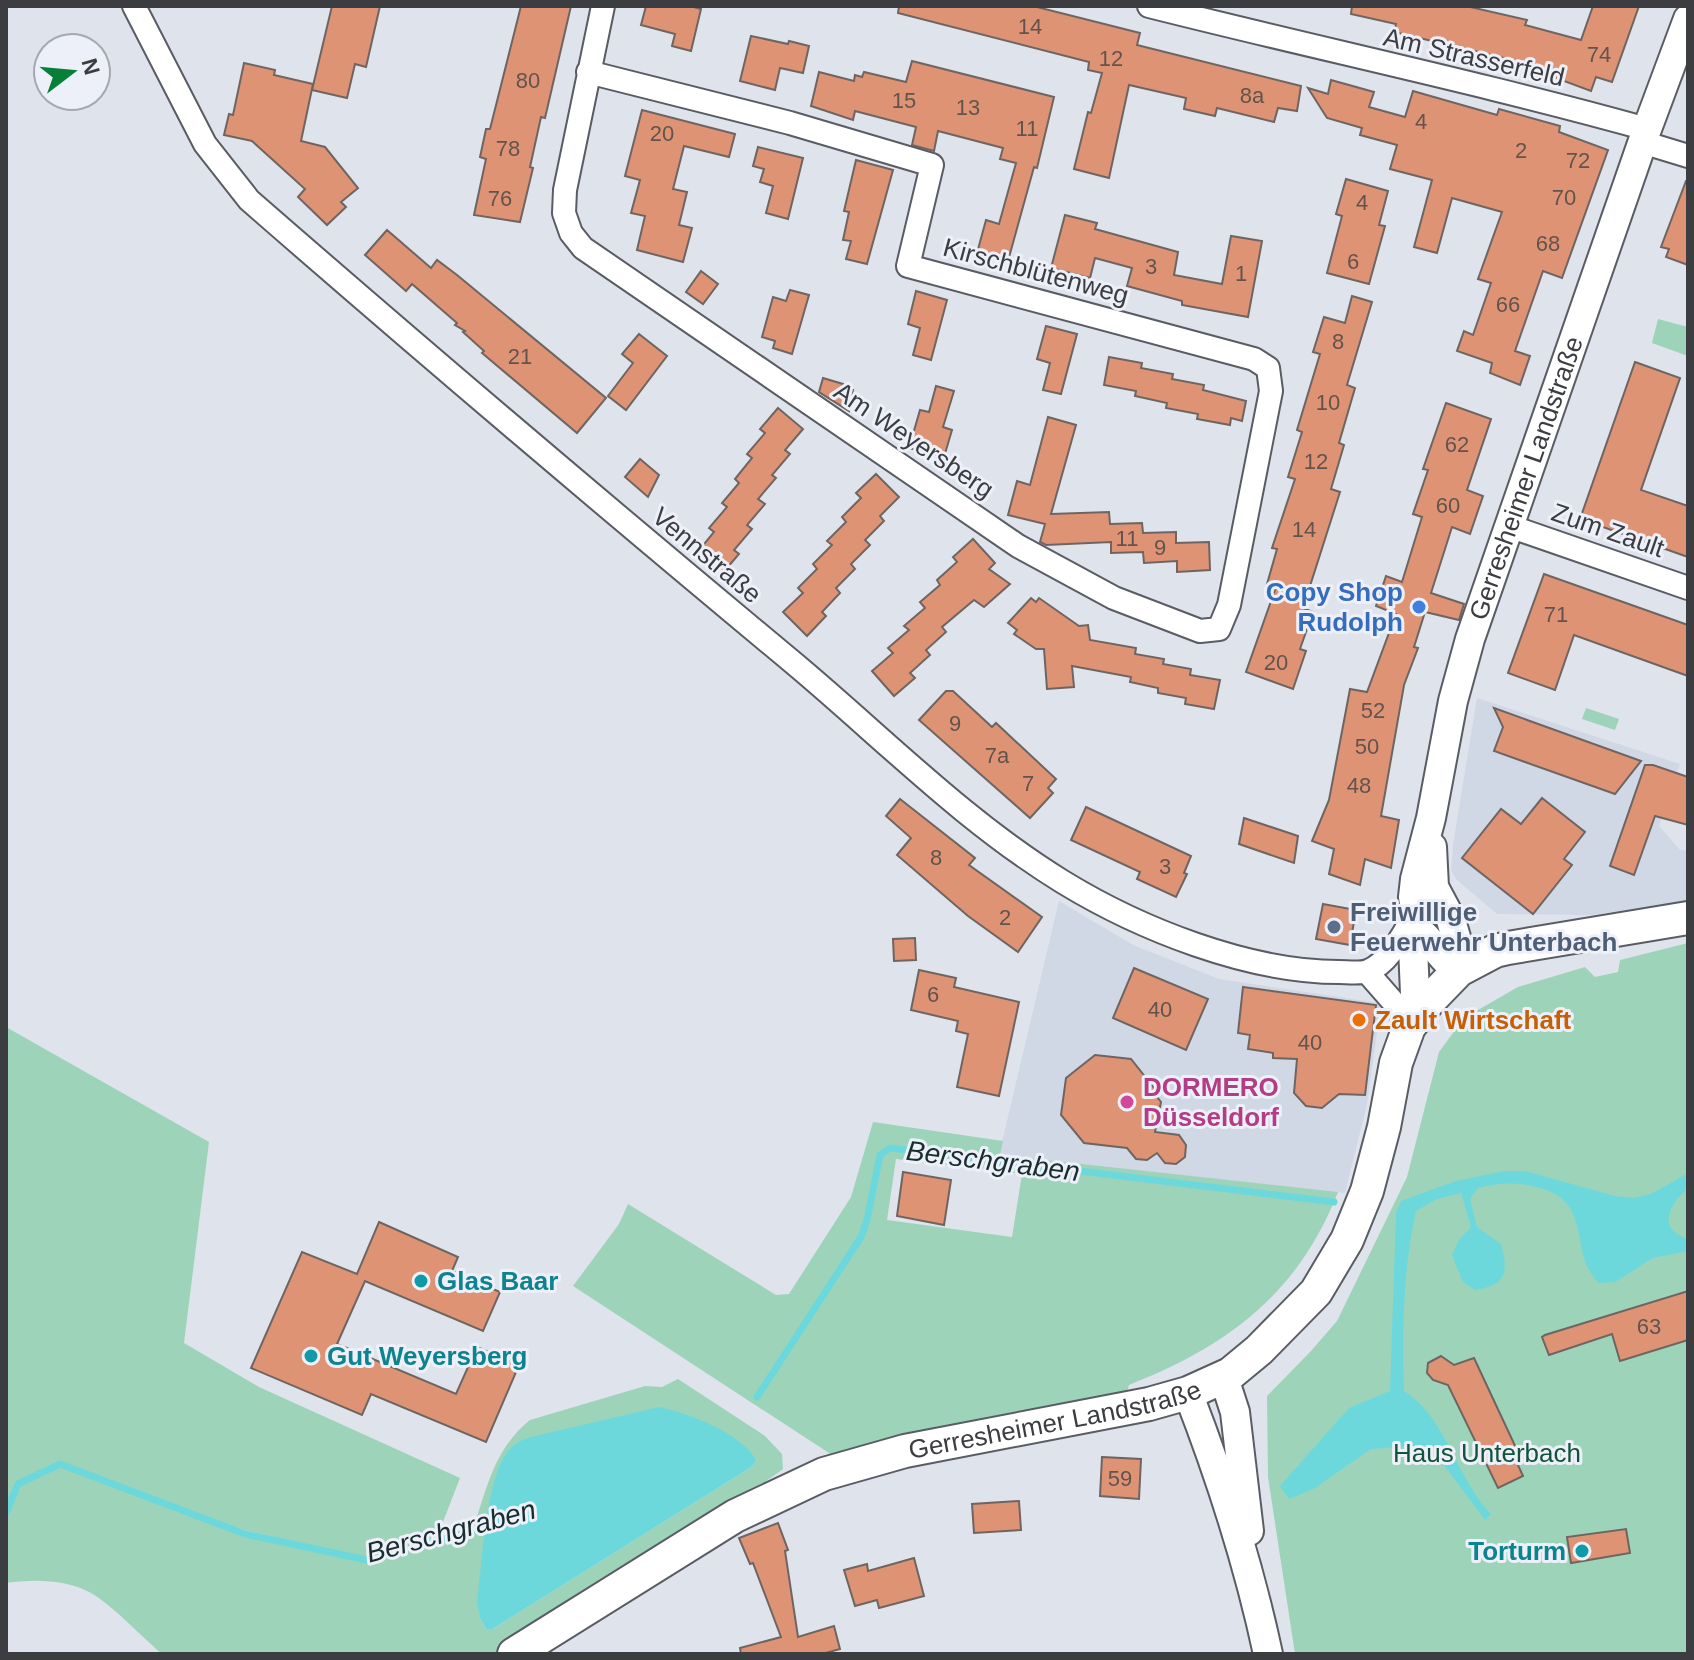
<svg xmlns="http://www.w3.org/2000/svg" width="1694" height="1660" font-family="Arial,sans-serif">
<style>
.built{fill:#d0d7e5}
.green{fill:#9dd4b9;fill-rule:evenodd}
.water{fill:#6cd8db}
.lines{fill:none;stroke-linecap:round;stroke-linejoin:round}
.stream{stroke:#6cd8db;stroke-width:7}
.building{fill:#de9474;stroke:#6e6562;stroke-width:2}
.minor-casing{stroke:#595c63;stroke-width:26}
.tertiary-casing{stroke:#595c63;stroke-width:32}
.secondary-casing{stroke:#595c63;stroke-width:36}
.minor{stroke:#fff;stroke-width:22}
.tertiary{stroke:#fff;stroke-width:28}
.secondary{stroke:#fff;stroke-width:32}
.shop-dot{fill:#3f7fe0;stroke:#edf0f9;stroke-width:3}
.service-dot{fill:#5c6f8a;stroke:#edf0f9;stroke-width:3}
.food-dot{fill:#e8710a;stroke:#edf0f9;stroke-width:3}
.hotel-dot{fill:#d1479c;stroke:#edf0f9;stroke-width:3}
.culture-dot{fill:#0f9aa8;stroke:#edf0f9;stroke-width:3}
.labels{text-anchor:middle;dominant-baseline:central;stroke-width:6;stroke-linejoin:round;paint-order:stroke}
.number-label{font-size:22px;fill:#64534d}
.street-label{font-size:26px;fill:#3b3d40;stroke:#edf0f9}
.shop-label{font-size:26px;font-weight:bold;fill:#366cbe;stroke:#edf0f9;text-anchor:end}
.service-label{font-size:26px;font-weight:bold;fill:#4e5e75;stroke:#edf0f9;text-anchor:start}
.food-label{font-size:26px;font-weight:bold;fill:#c56008;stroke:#edf0f9;text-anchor:start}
.hotel-label{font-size:26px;font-weight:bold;fill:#b23c85;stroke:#edf0f9;text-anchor:start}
.culture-label{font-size:26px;font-weight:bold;fill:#0d838f;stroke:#edf0f9;text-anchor:start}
.park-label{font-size:26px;fill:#12543b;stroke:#edf0f9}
.water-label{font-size:28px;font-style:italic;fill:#192d2e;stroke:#edf0f9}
</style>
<rect width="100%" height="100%" fill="#dfe3eb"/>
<g class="built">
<polygon points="1477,698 1680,764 1659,826 1680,850 1688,851 1688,901 1591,915 1497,914 1457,880 1451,871 1453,845"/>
<polygon points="1059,901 1133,945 1219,979 1379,1003 1380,1011 1367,1104 1345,1193 999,1155"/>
</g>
<g class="green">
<polygon points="1658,319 1688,327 1688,356 1652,343"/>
<polygon points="1586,708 1619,719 1615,730 1582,719"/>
<polygon points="1688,943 1688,1654 1295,1654 1268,1477 1267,1396 1311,1351 1337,1321 1407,1177 1439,1052 1464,1018 1518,987 1585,967 1595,977 1618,972 1620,960"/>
<path d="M6 1027 209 1142 184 1343 259 1387 460 1478 436 1540 367 1558 244 1530 61 1464 245 1537 367 1562 472 1532C487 1489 493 1450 530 1420L645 1386 662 1387 678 1379 765 1436 782 1454 783 1469C748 1495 709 1515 672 1536 610 1572 548 1609 493 1654H162C142 1637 112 1605 91 1593 67 1579 32 1579 6 1583ZM756 1460 753 1466 491 1630 486 1629 480 1618 478 1602 487 1527 502 1461Z"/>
<path d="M873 1122 1003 1141 1000 1155 1338 1192C1298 1294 1228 1346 1129 1385L1127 1392 1041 1413 832 1455 573 1286 619 1224 628 1204 776 1295 789 1294 851 1197ZM896 1159 1022 1174 1012 1237 887 1220Z"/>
</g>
<g class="water">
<path d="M1505 1171H1525L1615 1196 1635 1198 1653 1193 1688 1173V1188C1670 1204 1655 1228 1688 1239V1251L1653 1258 1615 1282 1599 1283C1568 1254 1594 1202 1540 1188 1518 1182 1501 1182 1478 1188L1470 1199 1477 1227 1501 1244C1509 1273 1506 1285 1475 1290L1463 1282 1452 1255 1459 1240 1471 1227 1461 1193 1437 1199 1416 1211C1403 1268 1402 1332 1404 1391 1447 1418 1456 1478 1491 1514L1485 1520 1444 1465 1411 1446 1371 1449 1315 1488 1289 1499 1280 1486 1349 1408 1390 1391 1396 1213 1401 1201 1456 1181Z"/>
<path d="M659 1407C686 1412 743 1434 756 1460L753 1466 491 1630 486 1629 480 1618 477 1602C482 1564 485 1485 506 1454 512 1444 521 1440 531 1437Z"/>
</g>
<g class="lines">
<g class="stream">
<polyline points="757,1397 861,1237 867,1220 880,1155 890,1148 1334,1202"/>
<polyline points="6,1513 18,1484 60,1464 245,1534 367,1560 493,1525"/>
</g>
</g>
<g class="building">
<polygon points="332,6 380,6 366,67 355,64 347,98 312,90"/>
<polygon points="521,6 571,6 545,118 541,117 530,167 533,168 520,222 474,215 486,159 480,157 486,129 490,129"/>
<polygon points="646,6 690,6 701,9 691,51 672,46 675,34 641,25"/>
<polygon points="899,6 1033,6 1140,33 1137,45 1301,86 1297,111 1278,108 1274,122 1217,108 1215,116 1184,109 1186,98 1129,85 1109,178 1074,169 1088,112 1091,113 1102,73 1088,70 1089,62 898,13"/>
<polygon points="1352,6 1466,6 1527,20 1525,25 1581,40 1593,6 1639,6 1612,82 1596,77 1591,91 1553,77 1555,70 1394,32 1396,24 1351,14"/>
<polygon points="751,36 788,44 789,41 809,46 803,73 780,68 775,90 740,81"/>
<polygon points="912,61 1054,97 1037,168 1034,167 1008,261 977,253 986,220 999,224 1016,163 1000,159 1003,148 938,131 934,151 912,145 916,127 855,111 853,120 811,106 819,72 854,81 855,75 862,77 864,72 906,82"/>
<polygon points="244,63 275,70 274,75 313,84 301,141 325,147 358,188 341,202 346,207 327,225 298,197 305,189 252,141 224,135 229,114 233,115"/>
<polygon points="1331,80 1374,92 1369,107 1405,117 1413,91 1497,115 1499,109 1560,126 1559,132 1608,150 1562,278 1543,271 1515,351 1530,356 1520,385 1490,373 1492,363 1457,351 1464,331 1473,335 1491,283 1478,279 1502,212 1452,198 1437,253 1414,247 1432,180 1390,169 1397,145 1360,135 1362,128 1327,118 1308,88 1328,94"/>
<polygon points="642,110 735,134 729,157 684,146 673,189 687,192 679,225 692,228 683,262 637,250 645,216 631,213 640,180 625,176"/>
<polygon points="758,147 803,158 788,219 766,213 773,186 760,182 764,169 753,166"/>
<polygon points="856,160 893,170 867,264 846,259 851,241 843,240 849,212 844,211"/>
<polygon points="1346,179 1388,191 1379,225 1385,226 1369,284 1327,273 1342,216 1336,214"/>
<polygon points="1686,181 1688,181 1688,265 1666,257 1669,249 1661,247"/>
<polygon points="1065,215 1097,223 1095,229 1178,252 1174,275 1222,284 1231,236 1262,241 1248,317 1182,305 1182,301 1127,286 1132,268 1095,258 1090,278 1051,268"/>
<polygon points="387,230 431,268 437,260 457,275 606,398 577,433 482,353 484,351 463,332 465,331 455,325 457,323 412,284 406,291 365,255"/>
<polygon points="701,271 718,284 703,304 686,292"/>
<polygon points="790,290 809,295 792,354 773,348 775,341 762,337 773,297 786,301"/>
<polygon points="916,291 947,300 931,360 913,355 920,328 908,324"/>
<polygon points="1352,296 1372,302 1347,385 1355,388 1339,443 1344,445 1331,489 1340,492 1303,608 1313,612 1300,649 1306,651 1293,689 1246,672 1276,587 1267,584 1277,549 1272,548 1295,479 1288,477 1302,432 1297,430 1320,354 1313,352 1324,317 1345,323"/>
<polygon points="1046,326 1077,334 1061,394 1043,390 1050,363 1037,359"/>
<polygon points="639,334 667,356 626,410 608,396 633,363 622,354"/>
<polygon points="1109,357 1142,363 1141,368 1173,374 1172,379 1204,385 1203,390 1246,401 1242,421 1231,418 1230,425 1197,419 1198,414 1166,408 1167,403 1135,396 1136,391 1104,385"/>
<polygon points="1635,362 1680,378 1641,490 1688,506 1688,557 1580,519"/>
<polygon points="823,378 843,384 842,387 853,390 849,411 819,392"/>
<polygon points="936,386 954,391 943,427 952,430 944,457 909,448 920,410 929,412"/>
<polygon points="1446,403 1491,419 1467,490 1483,496 1470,534 1452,527 1431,593 1464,604 1459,620 1425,612 1414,647 1418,648 1404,685 1381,816 1399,820 1391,868 1365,859 1360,885 1329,874 1334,849 1312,841 1329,800 1350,689 1367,692 1396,614 1376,606 1386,576 1402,582 1422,517 1413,514 1428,470 1423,469"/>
<polygon points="778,408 803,429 785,450 790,454 772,475 776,478 758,499 765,504 747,525 752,529 734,550 739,554 721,575 696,554 714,532 709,528 727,507 722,503 739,483 735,479 752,458 747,454 765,433 760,429"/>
<polygon points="1048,417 1076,425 1051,514 1109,512 1110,524 1142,523 1143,533 1176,532 1176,543 1209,542 1210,570 1177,572 1177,561 1144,563 1143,552 1111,553 1111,542 1046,545 1040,542 1045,524 1008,515 1017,481 1030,485"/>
<polygon points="640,459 659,475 648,497 625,477"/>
<polygon points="876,474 899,497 880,516 884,521 865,540 870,545 851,564 855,569 836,588 840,593 822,612 826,616 807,636 783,612 803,593 798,588 817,569 813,564 832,545 827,541 846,522 842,517 861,498 856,493"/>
<polygon points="973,539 995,563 989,569 1010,584 984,607 974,600 942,627 946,632 926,650 930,655 910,673 915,678 894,696 872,671 893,653 888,648 909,630 904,626 925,608 920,602 940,585 937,580 957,562 953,557"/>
<polygon points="1544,574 1688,625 1688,676 1574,635 1555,690 1508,673"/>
<polygon points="1031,598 1036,602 1039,598 1079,626 1088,625 1090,640 1136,648 1135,654 1164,659 1163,664 1191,669 1190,675 1220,680 1214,709 1185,704 1186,698 1158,693 1158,688 1130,682 1131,677 1072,666 1074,687 1047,689 1044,649 1036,649 1014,634 1017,630 1008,623"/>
<polygon points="946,691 953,691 992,727 996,723 1056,779 1048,788 1053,793 1030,818 919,720"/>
<polygon points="1494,708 1641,761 1615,794 1494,751 1503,727"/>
<polygon points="1645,765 1653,765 1688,777 1688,825 1655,816 1634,875 1610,866"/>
<polygon points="1542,798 1585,832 1564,859 1572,865 1533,914 1462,858 1501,809 1521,824"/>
<polygon points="900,799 975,858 969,865 1042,917 1018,952 968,916 897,855 911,838 886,816"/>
<polygon points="1086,807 1191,856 1184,873 1187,874 1176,897 1137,879 1140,872 1071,840"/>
<polygon points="1244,818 1298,836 1294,863 1239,844"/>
<polygon points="1323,904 1356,910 1350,945 1316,939"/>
<polygon points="915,938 916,960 894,961 893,939"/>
<polygon points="1134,968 1208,999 1186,1050 1113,1018"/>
<polygon points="919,970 956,978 954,987 1019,1002 999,1096 957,1087 968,1034 956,1031 958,1021 911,1010"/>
<polygon points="1243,987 1376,1005 1365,1095 1339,1094 1322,1108 1306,1106 1294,1093 1297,1059 1273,1058 1273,1053 1248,1049 1250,1035 1238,1033"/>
<polygon points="1095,1055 1131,1059 1154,1088 1154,1093 1161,1102 1155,1132 1179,1135 1186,1145 1185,1157 1176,1164 1165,1163 1157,1153 1147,1160 1136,1159 1127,1148 1084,1143 1061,1115 1066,1078"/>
<polygon points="903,1172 951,1180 944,1225 897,1216"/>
<polygon points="379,1222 458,1257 452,1271 500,1292 483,1331 365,1281 337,1344 456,1394 477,1347 519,1365 486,1442 371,1394 362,1415 251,1368 302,1252 357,1274"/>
<polygon points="1688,1291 1688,1340 1620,1361 1612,1334 1549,1355 1542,1337 1545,1335"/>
<polygon points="1441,1356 1454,1365 1474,1358 1517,1450 1512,1452 1523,1476 1498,1488 1448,1385 1433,1380 1427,1373 1428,1363"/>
<polygon points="1102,1457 1141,1459 1139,1499 1100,1496"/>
<polygon points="1019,1501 1021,1530 974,1533 972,1504"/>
<polygon points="778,1523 788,1550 785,1551 798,1637 834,1626 840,1649 822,1654 741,1654 740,1648 781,1637 753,1563 750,1564 739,1538"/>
<polygon points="1626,1529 1630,1553 1571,1563 1567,1537"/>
<polygon points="914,1558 924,1596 879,1608 877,1600 855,1606 844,1570 867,1564 868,1571"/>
</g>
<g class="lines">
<g class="minor-casing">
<g id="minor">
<path d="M134 6 205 144 249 200C429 357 612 512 796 665 883 738 965 822 1063 882 1140 929 1248 972 1339 972 1347 972 1360 974 1368 971 1389 963 1403 934 1414 916"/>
<path d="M1149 6C1315 48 1482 83 1647 129"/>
<polyline points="588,72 790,123 932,165 908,266 1254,359 1268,368 1271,391 1229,605 1219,629 1200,631 1114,598 1018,546 583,248 571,233 564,213 565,190 603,6"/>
<polyline points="1642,142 1688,156"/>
<polyline points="1509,526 1688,588"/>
<polyline points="1367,972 1395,1004 1409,1027"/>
</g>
</g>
<g class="tertiary-casing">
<g id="tertiary">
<path d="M1418 930C1434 942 1440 960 1459 970L1458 944 1450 917 1434 887 1432 847"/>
<path id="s1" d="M1416 1017 1413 947 1418 930 1413 897 1415 879 1431 818 1453 701 1470 639 1647 129 1688 19"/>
<polyline points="1224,1378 1235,1412 1249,1531"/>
<path d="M1188 1393C1221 1478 1249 1565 1268 1654"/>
</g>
</g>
<g class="secondary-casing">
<g id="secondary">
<path id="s2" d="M514 1654 735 1516 824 1474 905 1451 1149 1404 1188 1393 1230 1374 1259 1350 1316 1292 1347 1240 1367 1191 1384 1127 1396 1063 1409 1027 1428 1002 1459 970 1495 951 1508 948 1688 918"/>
</g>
</g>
<use href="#minor" class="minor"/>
<use href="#tertiary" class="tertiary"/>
<use href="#secondary" class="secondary"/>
</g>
<circle class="shop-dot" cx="1419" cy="607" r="8"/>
<circle class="service-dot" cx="1334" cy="927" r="8"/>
<circle class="food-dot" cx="1359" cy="1020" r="8"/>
<circle class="hotel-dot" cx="1127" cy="1102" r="8"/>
<g class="culture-dot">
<circle cx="421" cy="1281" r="8"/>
<circle cx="311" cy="1356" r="8"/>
<circle cx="1582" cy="1551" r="8"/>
</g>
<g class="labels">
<g class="number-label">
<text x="1030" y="26">14</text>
<text x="1599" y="54">74</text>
<text x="1111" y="58">12</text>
<text x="528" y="80">80</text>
<text x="1252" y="95">8a</text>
<text x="904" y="100">15</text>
<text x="968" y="107">13</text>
<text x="1421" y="121">4</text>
<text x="1027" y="128">11</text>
<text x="662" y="133">20</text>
<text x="508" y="148">78</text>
<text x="1521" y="150">2</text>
<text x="1578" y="160">72</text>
<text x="1564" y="197">70</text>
<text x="500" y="198">76</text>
<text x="1362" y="202">4</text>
<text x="1548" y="243">68</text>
<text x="1353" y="261">6</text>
<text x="1151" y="266">3</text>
<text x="1241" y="273">1</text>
<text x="1508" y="304">66</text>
<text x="1338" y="341">8</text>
<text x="520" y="356">21</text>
<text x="1328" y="402">10</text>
<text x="1457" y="444">62</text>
<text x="1316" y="461">12</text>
<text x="1448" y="505">60</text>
<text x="1304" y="529">14</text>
<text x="1127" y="538">11</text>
<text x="1160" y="547">9</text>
<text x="1556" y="614">71</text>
<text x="1276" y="662">20</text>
<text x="1373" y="710">52</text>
<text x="955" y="723">9</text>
<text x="1367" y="746">50</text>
<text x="997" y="755">7a</text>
<text x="1028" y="783">7</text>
<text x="1359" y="785">48</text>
<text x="936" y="857">8</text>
<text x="1165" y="866">3</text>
<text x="1005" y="917">2</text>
<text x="933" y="994">6</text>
<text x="1160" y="1009">40</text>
<text x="1310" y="1042">40</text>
<text x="1649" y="1326">63</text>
<text x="1120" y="1478">59</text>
</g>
<g class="street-label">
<text transform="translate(1474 57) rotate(13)">Am Strasserfeld</text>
<text transform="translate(1036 271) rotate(15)">Kirschblütenweg</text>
<text transform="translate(914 440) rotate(34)">Am Weyersberg</text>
<text stroke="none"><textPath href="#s1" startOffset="556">Gerresheimer Landstraße</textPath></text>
<text transform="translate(1608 530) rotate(19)">Zum Zault</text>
<text transform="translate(707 555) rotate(40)">Vennstraße</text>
<text stroke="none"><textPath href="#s2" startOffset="596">Gerresheimer Landstraße</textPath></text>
</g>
<g class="shop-label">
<text x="1403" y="592">Copy Shop<tspan x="1403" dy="30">Rudolph</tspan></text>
</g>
<g class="service-label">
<text x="1350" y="912">Freiwillige<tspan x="1350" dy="30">Feuerwehr Unterbach</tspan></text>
</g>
<g class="food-label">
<text x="1375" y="1020">Zault Wirtschaft</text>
</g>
<g class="hotel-label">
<text x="1143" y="1087">DORMERO<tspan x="1143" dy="30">Düsseldorf</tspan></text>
</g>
<g class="culture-label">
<text x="437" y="1281">Glas Baar</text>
<text x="327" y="1356">Gut Weyersberg</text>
<text x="1566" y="1551" text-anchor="end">Torturm</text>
</g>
<g class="park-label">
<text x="1487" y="1453">Haus Unterbach</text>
</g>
<g class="water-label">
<text transform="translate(993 1161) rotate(7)">Berschgraben</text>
<text transform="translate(451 1531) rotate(-15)">Berschgraben</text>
</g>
</g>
<rect width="1694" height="1660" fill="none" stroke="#3b3d40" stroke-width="16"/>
<g transform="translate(72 72) rotate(74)"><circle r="38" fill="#edf0f9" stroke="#a6a8af" stroke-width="2"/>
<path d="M0-6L14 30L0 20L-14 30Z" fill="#068039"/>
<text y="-12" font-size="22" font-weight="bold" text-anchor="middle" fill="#3b3d40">N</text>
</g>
</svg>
